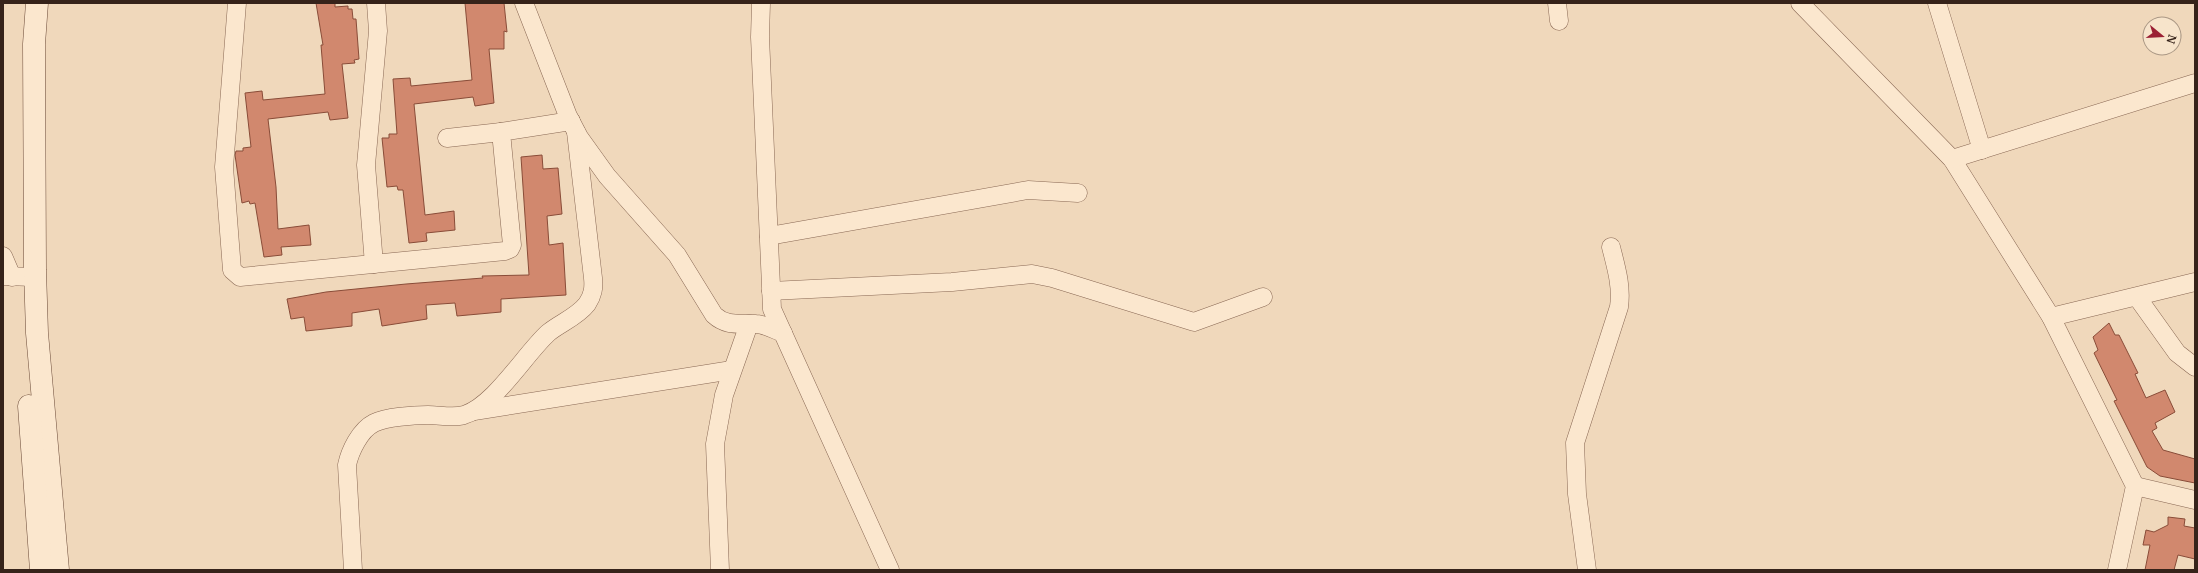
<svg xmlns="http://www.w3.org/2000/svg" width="2198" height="573" font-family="Merriweather,serif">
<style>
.building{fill:#d1886e;stroke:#894c38}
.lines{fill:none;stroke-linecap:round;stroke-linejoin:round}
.minor-casing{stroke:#896854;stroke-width:19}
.secondary-casing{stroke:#6a4937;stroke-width:23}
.minor{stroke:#fbe7ce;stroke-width:18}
.secondary{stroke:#fbe7ce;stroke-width:22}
</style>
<rect width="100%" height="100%" fill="#f0d8bb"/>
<g class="building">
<polygon points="316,3 335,3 335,7 348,6 348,9 352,9 353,19 356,19 359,59 354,60 355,63 342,64 348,118 330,120 328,112 268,119 276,187 278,229 309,225 311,245 281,247 282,255 264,257 255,203 250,204 249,201 242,203 235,155 236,151 243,151 243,148 251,147 245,93 262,91 263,100 325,94 321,45 323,45"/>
<polygon points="465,3 504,3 507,32 504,31 504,49 489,49 494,103 475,106 473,97 414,104 425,215 454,211 455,230 426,233 427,241 409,243 403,190 398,190 397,186 387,187 382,138 389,138 389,134 397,134 393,79 410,78 411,86 472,80"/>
<polygon points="542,155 543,169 558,168 562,214 547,216 549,245 563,243 566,295 501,299 501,312 457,316 455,303 426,305 427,319 382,326 379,309 352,313 352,326 306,331 304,317 291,319 287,299 326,292 406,284 483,278 482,276 529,275 521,157"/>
<polygon points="2109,323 2115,335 2119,335 2138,373 2135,374 2146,398 2165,390 2175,412 2155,423 2157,428 2152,431 2163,450 2195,459 2195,483 2160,476 2147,467 2114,401 2117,400 2094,353 2098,350 2093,337"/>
<polygon points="2168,517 2185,519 2184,526 2195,528 2195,559 2178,555 2174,570 2145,570 2150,545 2143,545 2146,530 2154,532 2168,525"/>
</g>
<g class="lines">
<g class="minor-casing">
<g id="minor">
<polyline points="237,3 224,167 232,270 240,277 505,251 510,249 512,245 501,132 571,121"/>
<path d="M524 3 568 116 579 137 607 176 677 255 714 315C727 327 740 323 756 324 764 324 775 330 783 333"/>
<polyline points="761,3 760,37 772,309 890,570"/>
<polyline points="1557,3 1559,21"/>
<polyline points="1800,3 1952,159 2051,317 2135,486 2117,570"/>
<polyline points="1937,3 1982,150"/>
<polyline points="447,138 501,132"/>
<polyline points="1952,159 2195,83"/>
<polyline points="769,236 1028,190 1078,193"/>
<polyline points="3,256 12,277"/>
<polyline points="374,264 366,165 378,31 376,3"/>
<polyline points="3,276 35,277"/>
<polyline points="771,291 952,282 1032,274 1052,278 1194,322 1263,297"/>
<polyline points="2137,297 2177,353 2195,367"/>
<polyline points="2051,317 2195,282"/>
<polyline points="474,411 732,370"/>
<polyline points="2135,486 2195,500"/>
<path d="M353 570 347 465C350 451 360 430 374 423 386 417 414 415 428 415 440 415 453 418 464 415 494 406 525 354 548 333 560 323 577 317 587 304 593 295 594 288 593 278L576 132"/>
<polyline points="720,570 715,444 724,395 749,324"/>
<path d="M1587 570 1577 494 1575 443 1619 307C1622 286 1616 267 1611 247"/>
</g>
</g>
<g class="secondary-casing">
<g id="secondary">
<polyline points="37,3 34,44 35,270 37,333 58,570"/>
<polyline points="29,406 41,570"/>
</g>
</g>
<use href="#minor" class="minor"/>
<use href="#secondary" class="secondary"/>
</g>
<rect width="2198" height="573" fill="none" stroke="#36231a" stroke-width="8"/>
<g transform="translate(2162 36) rotate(108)"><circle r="19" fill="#f7e4cb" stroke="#aa9784"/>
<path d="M0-3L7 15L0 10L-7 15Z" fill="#9b2034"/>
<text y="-6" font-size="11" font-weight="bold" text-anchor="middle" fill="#36231a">N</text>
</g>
</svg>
